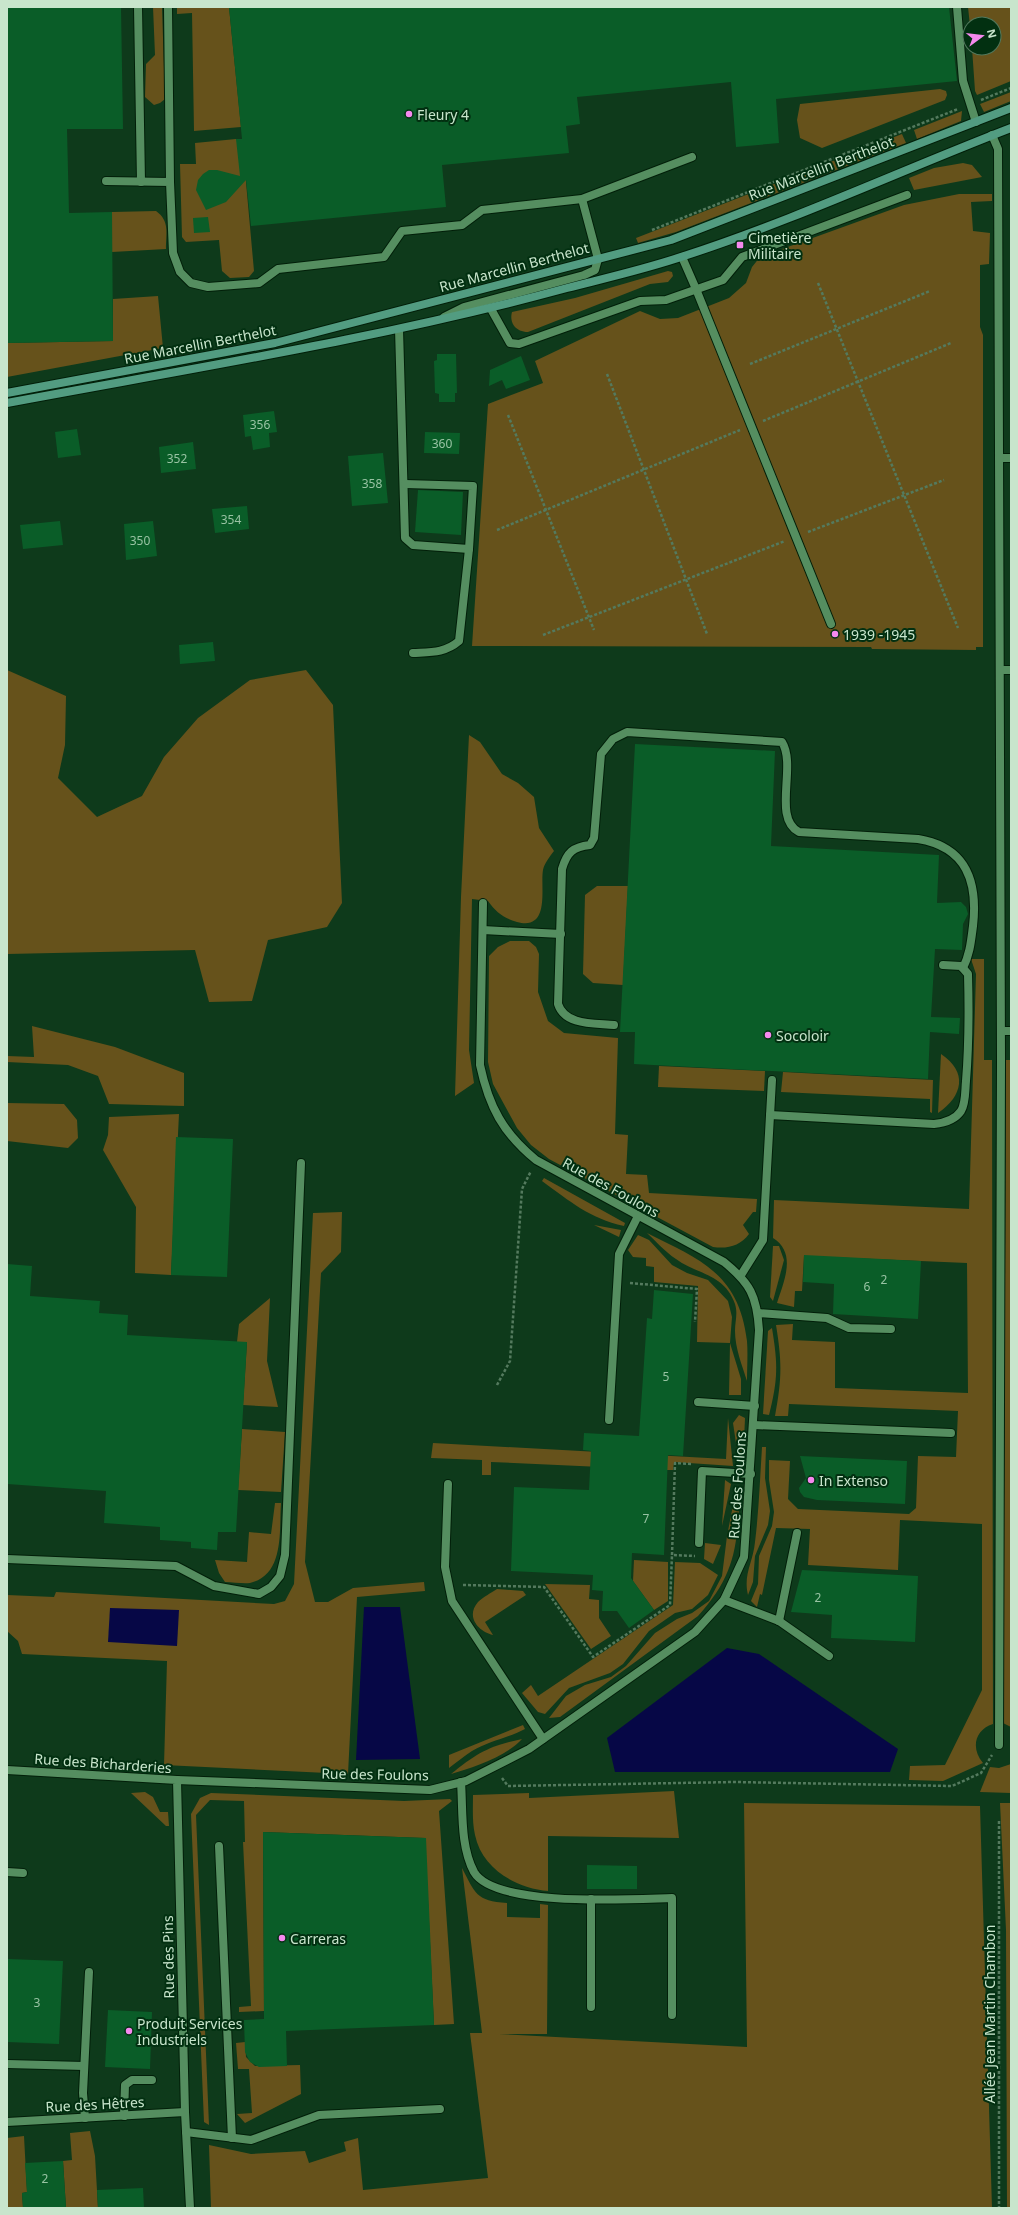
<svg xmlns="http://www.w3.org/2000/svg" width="1018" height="2215" font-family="'Noto Sans',sans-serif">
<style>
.green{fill:#66521b}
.water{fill:#060746}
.building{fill:#0a5d28}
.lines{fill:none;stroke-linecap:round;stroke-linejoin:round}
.service-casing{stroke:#021f09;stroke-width:10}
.pedestrian-casing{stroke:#021f09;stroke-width:10}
.minor-casing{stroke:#021f09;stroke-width:10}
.secondary-casing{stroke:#021f09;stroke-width:10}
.path{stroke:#547a5e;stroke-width:2.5;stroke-dasharray:3 2;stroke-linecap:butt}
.service{stroke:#558e60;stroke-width:8}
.pedestrian{stroke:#558e60;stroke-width:8}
.minor{stroke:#558e60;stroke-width:8}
.secondary{stroke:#529c81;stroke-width:8}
.poi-dot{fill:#f589ee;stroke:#023011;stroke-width:1.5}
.labels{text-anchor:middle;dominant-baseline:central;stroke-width:4;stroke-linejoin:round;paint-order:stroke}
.number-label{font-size:12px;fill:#98c3a3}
.poi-label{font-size:14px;fill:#c8e5cc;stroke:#023011;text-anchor:start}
.street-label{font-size:14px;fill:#c8e5cc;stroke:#023011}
</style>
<rect width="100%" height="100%" fill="#0e3a1b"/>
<g class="green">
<polygon points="153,7 162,7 165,99 160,103 154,105 145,97 146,64 155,55"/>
<polygon points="177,7 229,7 241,127 194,131 192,13 177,14"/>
<polygon points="968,7 1011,7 1011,81 977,95 975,91 972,48 994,48 994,24 970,24 970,26"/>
<polygon points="940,89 946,91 947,95 945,100 822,148 800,138 797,120 800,104"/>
<polygon points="1011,92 1011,101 984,112 980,104"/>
<polygon points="962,111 961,121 917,139 914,130"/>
<polygon points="902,134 906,143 676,232 638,243 636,238"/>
<polygon points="236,139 243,149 254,271 249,277 230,278 222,271 219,240 186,242 182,237 180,164 196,164 195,143"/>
<polygon points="963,163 972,165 982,177 914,190 909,178 934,168"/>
<polygon points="959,194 992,194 992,201 971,202 973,231 990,233 989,264 980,265 980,327 983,335 983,647 976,647 976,650 872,649 871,647 472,646 488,404 543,383 535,361 640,311 660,319 678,318 729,298 746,283 752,267 760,257 904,205"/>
<path d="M156 211C170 221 166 233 166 249L112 252V212Z"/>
<path d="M668 271 672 272 673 276 668 282 650 284 528 332C516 332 509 323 512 312L575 298Z"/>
<polygon points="158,296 163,348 7,377 7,343 113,341 113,299"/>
<polygon points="7,670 66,696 65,745 58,778 97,817 142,796 164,757 198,718 250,680 306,670 333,705 342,903 327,927 268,940 252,1001 209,1002 195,950 7,954"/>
<path d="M469 735 480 742 502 774 518 783 534 797 539 828 554 851C550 856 544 864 543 870 540 887 551 931 517 922 503 918 496 912 488 901L472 899 469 1050 474 1083 455 1096 461 897Z"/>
<polygon points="597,886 628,886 623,985 593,983 583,974 585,895"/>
<path d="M510 941H529L536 947 539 954 538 992 548 1021 564 1033 618 1038 615 1134 628 1135 626 1174 647 1175 649 1193 757 1199 756 1212H753L743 1225 749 1234C740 1246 728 1249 713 1247L549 1159 531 1145 517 1128 493 1084 488 1062 489 956 498 947Z"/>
<path d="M971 959H984V1060H992L993 1724C974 1730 971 1749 983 1763L943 1781 909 1780 910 1766 945 1765 982 1690V1524L900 1520 898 1570 808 1565 810 1529 776 1528 762 1595 760 1594 757 1607 751 1601 758 1584 759 1556 772 1526 774 1512 769 1480V1460L790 1461 788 1499 798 1509 909 1514 916 1508 918 1456 956 1457 958 1411 789 1404 788 1416H775C782 1378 782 1362 776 1325L793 1324 792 1340 835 1342V1388L968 1393 967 1263 804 1256 802 1291H795L794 1307 777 1303C784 1281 797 1253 773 1238L774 1200 969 1209 976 974Z"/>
<polygon points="32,1026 115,1047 184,1073 184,1106 109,1104 98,1076 68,1065 7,1062 7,1056 34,1057"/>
<path d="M941 1054C968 1072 963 1096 938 1113Z"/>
<polygon points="1006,1060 1011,1060 1011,1727 1003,1723"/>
<polygon points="659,1066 765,1071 764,1091 658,1087"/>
<polygon points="783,1072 933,1080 932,1113 930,1112 930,1099 781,1092"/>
<polygon points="7,1103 64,1104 77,1120 78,1138 68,1148 7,1141"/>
<polygon points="179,1114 171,1275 135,1273 136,1207 103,1150 108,1135 109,1117"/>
<path d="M544 1178 625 1223 624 1226C589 1218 571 1202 542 1181Z"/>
<polygon points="342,1212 341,1252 321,1273 305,1562 315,1602 328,1602 353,1588 424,1582 425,1591 357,1597 348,1774 164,1765 167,1661 22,1654 18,1641 7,1631 7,1595 54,1597 56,1592 274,1604 285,1601 294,1584 313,1213"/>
<polygon points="594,1225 621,1230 619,1237"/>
<path d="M647 1233C701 1260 739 1274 747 1341 748 1354 747 1368 747 1381 742 1365 735 1348 735 1331 735 1321 738 1314 735 1304 725 1274 696 1274 676 1259 665 1252 656 1241 647 1233Z"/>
<polygon points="638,1235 649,1240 672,1265 687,1273 708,1280 728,1301 732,1317 730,1343 741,1379 741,1395 729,1395 730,1343 697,1342 698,1286 654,1282 654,1267 646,1266 646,1258 633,1257 628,1250"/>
<polygon points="773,1246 779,1246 784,1260 773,1301 770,1297"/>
<polygon points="270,1298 267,1361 278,1407 243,1405 247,1342 237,1342 239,1324"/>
<path d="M772 1328C778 1365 778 1379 769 1415L763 1414 768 1331Z"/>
<polygon points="739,1415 745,1418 743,1464 739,1463 733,1423"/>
<polygon points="728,1418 733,1466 674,1462 673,1470 667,1470 491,1462 491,1475 482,1475 482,1460 431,1458 433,1443 726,1459"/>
<polygon points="242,1429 285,1432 281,1492 238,1490"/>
<path d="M762 1447H766L765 1478 770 1511 768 1525 755 1556 753 1582 748 1595C743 1574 753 1563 755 1542 759 1510 760 1478 762 1447Z"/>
<polygon points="725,1480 731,1484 722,1526"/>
<path d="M736 1490 740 1492C737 1546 736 1574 698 1616L560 1717 549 1718 566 1696 585 1685 611 1677 626 1666 655 1633 677 1619 692 1613 709 1601 722 1576 727 1536Z"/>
<path d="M275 1503H281C279 1530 285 1575 250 1583 243 1584 233 1582 225 1582L219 1573 215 1560 247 1562 249 1532 271 1534Z"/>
<polygon points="705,1543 721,1545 713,1564 704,1559"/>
<polygon points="634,1560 668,1562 668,1601 654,1610 633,1581"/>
<polygon points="675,1562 700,1563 718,1575 708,1595 692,1609 675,1613 649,1631 623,1664 610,1673 569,1688 545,1714 538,1712 522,1693 531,1685 538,1696 673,1605"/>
<polygon points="545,1584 590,1585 589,1599 599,1600 599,1618 611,1636 591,1649"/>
<path d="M497 1589 523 1591 526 1595 485 1622 493 1635C479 1632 465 1617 478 1602 483 1597 491 1593 497 1589Z"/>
<path d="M523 1725 525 1729C508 1738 489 1741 472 1751 464 1756 457 1762 449 1768V1755Z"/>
<path d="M522 1739C507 1756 472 1768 451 1774 477 1753 489 1746 522 1739Z"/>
<polygon points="1011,1764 1011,1793 980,1792 990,1767 999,1768"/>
<path d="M674 1791 679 1838 548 1836V1891C516 1888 482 1869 475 1835 472 1822 473 1807 473 1795L529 1793V1798Z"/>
<polygon points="145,1792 153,1797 160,1812 168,1812 169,1826 166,1826 131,1793"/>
<polygon points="211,1793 404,1801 450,1799 452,1801 439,1811 454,2024 434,2025 425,1838 263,1832 264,2011 239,2012 239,2007 251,2006 243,1842 245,1842 244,1801 210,1800 196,1815 209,2125 204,2122 191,1814 200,1798"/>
<path d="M744 1803 980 1806 992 2208H211L209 2145 251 2154 305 2151 309 2163 346 2151 344 2142 358 2138 363 2190 488 2178 470 2033H482L462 1868C475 1893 476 1901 507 1903V1917L540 1918V1904L548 1905 547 2034H499L747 2047Z"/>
<polygon points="1000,1803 1011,1803 1011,2208 1007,2208 1006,1930"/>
<polygon points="245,2042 246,2057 255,2066 300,2065 301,2094 245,2123 237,2114 252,2113 249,2069 238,2069 236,2043"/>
<polygon points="90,2131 95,2156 98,2208 66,2208 63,2161 72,2160 70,2133"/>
<polygon points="24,2136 27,2192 22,2193 23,2208 7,2208 7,2138"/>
</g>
<g class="water">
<polygon points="364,1607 400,1607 420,1759 356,1760"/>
<polygon points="110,1608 179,1610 177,1646 108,1642"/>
<polygon points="727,1648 759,1654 898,1749 890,1772 615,1772 607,1738"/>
</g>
<g class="building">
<polygon points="7,7 121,7 123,129 67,129 69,213 112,212 113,341 7,343"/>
<polygon points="229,7 949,7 957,81 776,99 779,143 736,147 731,82 577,97 580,124 566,126 569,153 442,165 446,207 251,226 246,180 226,202 206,210 196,190 198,180 203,174 209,170 217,170 240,176 236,139 242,139"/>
<polygon points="208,217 210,232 194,233 193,218"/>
<polygon points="437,354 456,354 457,393 455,393 455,402 439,402 439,394 435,393 434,361 437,360"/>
<polygon points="521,356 530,380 506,389 502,380 489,386 490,370"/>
<polygon points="274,411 277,432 269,433 270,447 253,450 251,436 245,437 243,415"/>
<polygon points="77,429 81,455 58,458 55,432"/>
<polygon points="425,432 460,433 459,454 424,453"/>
<polygon points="193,442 196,469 161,473 159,447"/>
<polygon points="383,453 388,503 352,506 348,456"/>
<polygon points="418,490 463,492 461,535 415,532"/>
<polygon points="247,506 249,529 215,533 212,509"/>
<polygon points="60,521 63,545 23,549 20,525"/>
<polygon points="153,521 157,556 126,560 124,524"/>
<polygon points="213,642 215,661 180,664 179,645"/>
<polygon points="635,744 775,751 771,846 939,855 937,903 961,902 966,907 968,914 963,924 962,950 935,949 931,1017 960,1018 959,1034 930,1032 928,1079 634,1064 635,1032 620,1032"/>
<polygon points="176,1137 233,1139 227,1277 171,1275"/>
<polygon points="804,1255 921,1261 918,1319 833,1314 834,1284 803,1282"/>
<polygon points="7,1264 32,1266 30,1296 100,1301 99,1313 128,1315 127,1335 247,1342 236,1532 218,1532 217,1550 191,1548 191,1542 160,1540 160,1527 104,1523 106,1491 7,1484"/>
<polygon points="654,1290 693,1294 683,1456 668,1455 664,1555 632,1553 631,1578 654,1610 629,1628 617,1611 602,1611 603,1591 592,1590 593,1575 511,1571 514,1487 589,1490 591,1451 583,1450 584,1433 639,1436 647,1318 652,1319"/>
<polygon points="800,1456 907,1461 905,1504 817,1500 804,1497 800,1492 799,1488 806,1478"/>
<polygon points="802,1570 918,1576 915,1642 831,1638 832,1615 791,1612"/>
<polygon points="263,1832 426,1838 434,2025 286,2031 287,2066 259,2067 250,2062 245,2052 244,2020 264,2019"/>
<polygon points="587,1865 637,1866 637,1889 587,1889"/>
<polygon points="7,1959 63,1961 59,2044 7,2042"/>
<polygon points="108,2010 152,2012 150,2069 105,2067"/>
<polygon points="63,2161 66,2208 23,2208 22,2193 27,2192 25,2163"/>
<polygon points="143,2188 144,2208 98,2208 97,2190"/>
</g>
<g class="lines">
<g class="service-casing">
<g id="service">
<polyline points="138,7 141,182"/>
<polyline points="168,7 170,182"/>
<polyline points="957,7 963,81 976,122"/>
<polyline points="106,181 170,182 173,253 180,272 191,283 208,287 259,283 278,269 384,257 402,231 462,225 482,210 582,199 692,157"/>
<polyline points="682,257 696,289"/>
<polyline points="491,309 510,343 519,344 640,301 666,300 723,280 742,257 907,195"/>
<polyline points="444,317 464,307 584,275 595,270 598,259 582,199"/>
<polyline points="399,329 405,538 413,545 469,549"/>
<polyline points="999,458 1011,458"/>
<path d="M405 484 473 486 469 549 459 641C445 653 431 652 413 653"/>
<polyline points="1001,670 1011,670"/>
<polyline points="483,930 561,934"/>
<path d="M614 1025C595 1023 565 1026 558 1004L562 869C567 852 573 847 590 845L594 838 601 754 613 739 627 732 782 742C797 766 772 818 799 832L918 839C967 847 978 882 973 926 971 941 970 954 963 968"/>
<polyline points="1001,1031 1011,1031"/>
<path d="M770 1115 934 1124C944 1123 955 1120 961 1111 966 1103 965 1090 966 1081 969 1044 969 1010 968 974L961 966 943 965"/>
<polyline points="741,1275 763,1240 772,1080"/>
<polyline points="758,1313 827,1318 849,1328 891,1329"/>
<polyline points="698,1402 755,1406"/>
<polyline points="609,1420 619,1254 638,1216"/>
<polyline points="754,1425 951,1433"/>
<polyline points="448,1484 445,1567 452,1601 543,1739"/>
<polyline points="699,1543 702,1471 751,1474"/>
<polyline points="7,1559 176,1566 214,1586 259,1594 271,1587 280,1576 285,1555 301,1163"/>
<polyline points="724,1600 779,1621 829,1656"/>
<polyline points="779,1621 797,1533"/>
<path d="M461 1782C463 1810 460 1846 474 1872 495 1908 633 1899 672 1898V2015"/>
<polyline points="219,1846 232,2138"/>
<polyline points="7,1872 23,1873"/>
<polyline points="591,1899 591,2007"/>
<polyline points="7,2064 84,2066"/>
<polyline points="124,2116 125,2085 132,2080 152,2080"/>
<polyline points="85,2118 83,2093 89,1972"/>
<polyline points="186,2132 251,2140 319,2115 440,2109"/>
</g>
</g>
<g class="pedestrian-casing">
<polyline id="pedestrian" points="696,289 831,624"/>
</g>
<g class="minor-casing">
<g id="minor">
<polyline points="992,135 998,149 1001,1060 999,1745"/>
<polyline points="7,1770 177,1780 185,2112 190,2208"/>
<path d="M177 1780 430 1790 466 1781 529 1749 695 1632 724 1600 744 1557 759 1330C757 1296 750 1283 724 1262L536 1160C503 1133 489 1107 480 1065L483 903"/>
<polyline points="7,2122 185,2112"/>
</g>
</g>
<g class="secondary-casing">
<g id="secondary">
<polyline points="7,393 275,343 671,240 1011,108"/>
<path d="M7 403C194 368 383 338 567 288 606 278 646 269 684 256 795 220 902 170 1011 128"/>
</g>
</g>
<g class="path">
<polyline points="981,100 1011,88"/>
<polyline points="652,230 958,109"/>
<polyline points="818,283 958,628"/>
<polyline points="750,364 930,291"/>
<polyline points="607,374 707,634"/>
<polyline points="508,415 594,630"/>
<polyline points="763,421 951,343"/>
<polyline points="497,530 740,430"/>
<polyline points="808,532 944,480"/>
<polyline points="543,635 785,541"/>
<polyline points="630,1283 697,1289 695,1322"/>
<polyline points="497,1385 510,1361 522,1189 531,1171"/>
<polyline points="691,1464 675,1463 672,1555 695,1556"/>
<polyline points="463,1585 544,1587 593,1657 670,1605 672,1555"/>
<polyline points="502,1778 508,1786 735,1782 952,1786 981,1773 992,1755"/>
<polyline points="999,1821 999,2208"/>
</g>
<use href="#service" class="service"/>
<use href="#pedestrian" class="pedestrian"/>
<use href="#minor" class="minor"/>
<use href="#secondary" class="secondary"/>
</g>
<g class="poi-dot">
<circle cx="409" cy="114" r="4"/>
<rect x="736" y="241" width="8" height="8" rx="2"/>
<circle cx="835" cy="634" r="4"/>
<circle cx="768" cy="1035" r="4"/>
<circle cx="811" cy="1480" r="4"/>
<circle cx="282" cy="1938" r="4"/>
<circle cx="129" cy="2031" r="4"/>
</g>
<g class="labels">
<g class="number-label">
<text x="260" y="424">356</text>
<text x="442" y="443">360</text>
<text x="177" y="458">352</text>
<text x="372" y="483">358</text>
<text x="231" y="519">354</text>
<text x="140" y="540">350</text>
<text x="884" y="1279">2</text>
<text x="867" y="1286">6</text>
<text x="666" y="1376">5</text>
<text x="646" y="1518">7</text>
<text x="818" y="1597">2</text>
<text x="37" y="2002">3</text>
<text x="45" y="2178">2</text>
</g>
<g class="poi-label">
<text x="417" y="114">Fleury 4</text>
<text x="748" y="237">Cimetière<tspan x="748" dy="16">Militaire</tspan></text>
<text x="843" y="634">1939 -1945</text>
<text x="776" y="1035">Socoloir</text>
<text x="819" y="1480">In Extenso</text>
<text x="290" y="1938">Carreras</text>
<text x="137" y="2023">Produit Services<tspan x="137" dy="16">Industriels</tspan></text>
</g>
<g class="street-label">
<text transform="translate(821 168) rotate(-21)">Rue Marcellin Berthelot</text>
<text transform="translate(514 267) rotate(-15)">Rue Marcellin Berthelot</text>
<text transform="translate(200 344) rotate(-11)">Rue Marcellin Berthelot</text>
<text transform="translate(611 1187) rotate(29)">Rue des Foulons</text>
<text transform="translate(737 1485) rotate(-86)">Rue des Foulons</text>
<text transform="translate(103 1763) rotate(4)">Rue des Bicharderies</text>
<text transform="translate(375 1774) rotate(1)">Rue des Foulons</text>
<text transform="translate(168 1957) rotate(-91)">Rue des Pins</text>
<text transform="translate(989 2014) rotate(-90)">Allée Jean Martin Chambon</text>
<text transform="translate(95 2104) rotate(-3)">Rue des Hêtres</text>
</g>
</g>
<rect width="1018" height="2215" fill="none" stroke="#c8e5cc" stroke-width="16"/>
<g transform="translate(982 36) rotate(75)"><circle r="19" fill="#023011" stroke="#51785c"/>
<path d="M0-3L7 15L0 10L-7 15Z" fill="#f589ee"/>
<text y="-6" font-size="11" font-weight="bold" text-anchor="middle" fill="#c8e5cc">N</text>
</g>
</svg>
